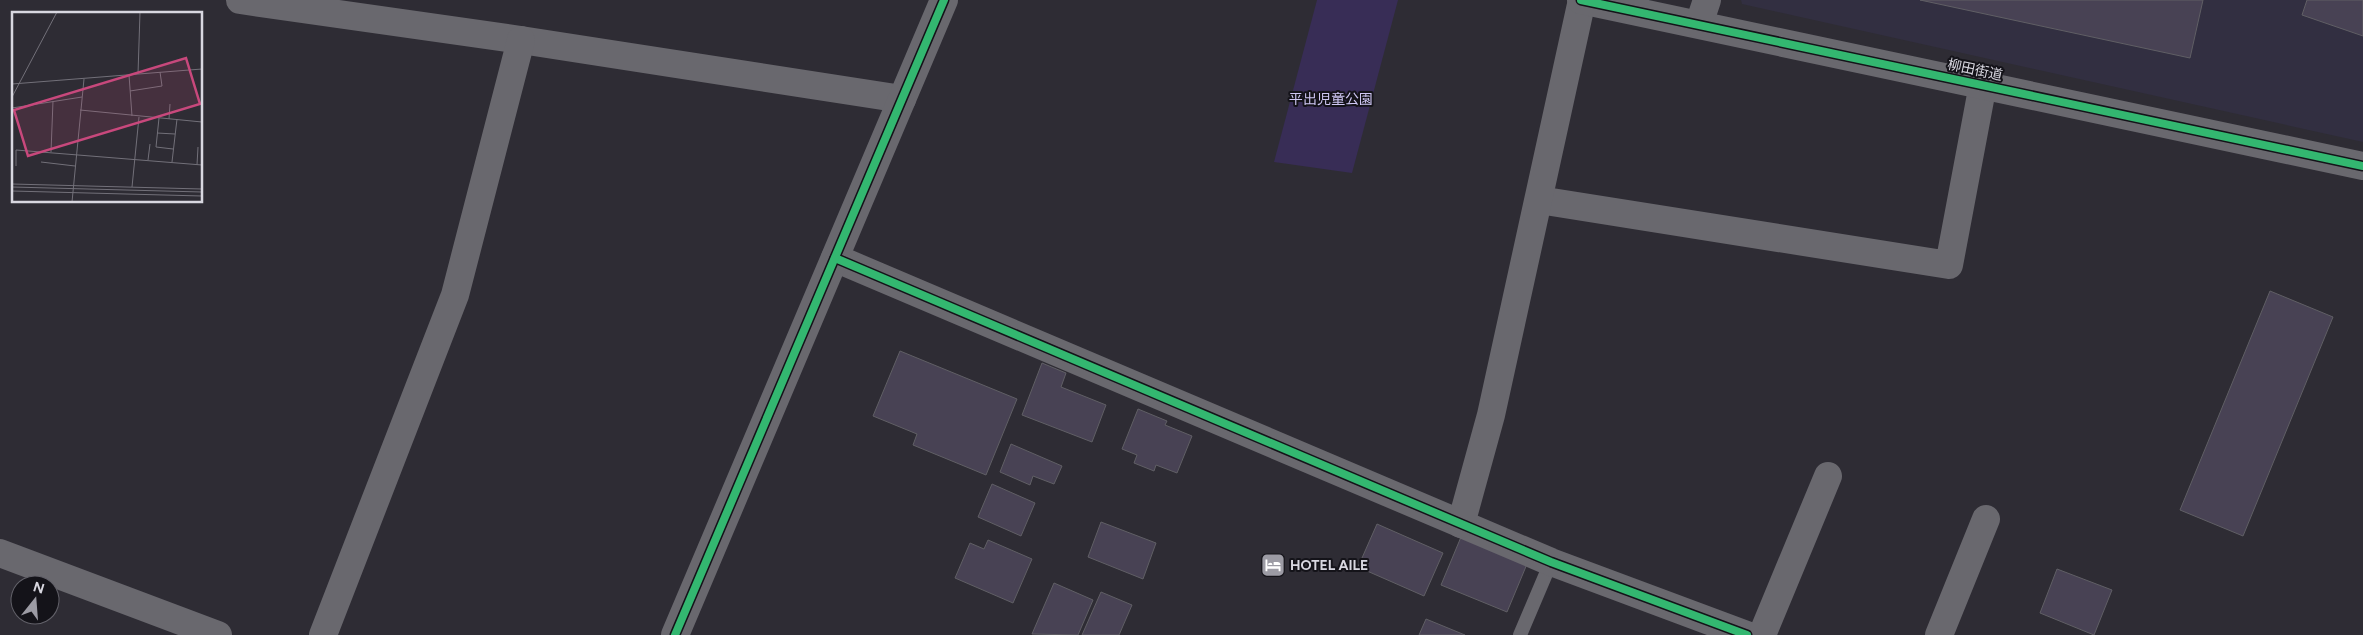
<svg xmlns="http://www.w3.org/2000/svg" width="2363" height="635" font-family="Figtree,'Noto Sans JP',sans-serif">
<style>
.built{fill:#322f41}
.green{fill:#382d56}
.building{fill:#484254;stroke:#605f65}
.lines{fill:none;stroke-linecap:round;stroke-linejoin:round}
.service{stroke:#69686e;stroke-width:14}
.minor{stroke:#69686e;stroke-width:28}
.tertiary{stroke:#69686e;stroke-width:28}
.cycleway-casing{stroke:#141319;stroke-width:11}
.cycleway{stroke:#33b770;stroke-width:8}
.labels{text-anchor:middle;dominant-baseline:central;stroke-width:4;stroke-linejoin:round;paint-order:stroke}
.street-label{font-size:14px;fill:#d8d7e0;stroke:#141319}
.park-label{font-size:14px;fill:#cfc7f4;stroke:#141319}
.poi-label{font-size:14px;font-weight:bold;fill:#d8d7e0;stroke:#141319;text-anchor:start}
.inset-road{fill:none;stroke:#727079;stroke-width:1}
.view{fill:#c8487c;fill-opacity:0.15;stroke:#c8487c;stroke-width:2.5}
.inset-edge{fill:none;stroke:#d8d7e0;stroke-width:2.5}
</style>
<rect width="100%" height="100%" fill="#2e2c34"/>
<polygon class="built" points="1741,0 2363,0 2363,142 1742,4"/>
<polygon class="green" points="1317,0 1398,0 1352,173 1274,162"/>
<g class="building">
<polygon points="1920,0 2203,0 2190,58"/>
<polygon points="2307,0 2363,0 2363,36 2302,15"/>
<polygon points="2270,291 2333,317 2243,536 2180,510"/>
<polygon points="900,351 1017,399 986,475 913,445 917,434 873,416"/>
<polygon points="1042,363 1066,373 1061,387 1106,405 1092,442 1022,415"/>
<polygon points="1138,409 1167,421 1165,425 1192,436 1177,473 1156,465 1154,471 1134,463 1137,455 1122,449"/>
<polygon points="1011,444 1062,466 1054,484 1033,476 1030,485 1000,472"/>
<polygon points="992,484 1035,503 1021,536 978,517"/>
<polygon points="1101,522 1156,543 1143,579 1088,557"/>
<polygon points="1377,524 1443,553 1424,596 1358,567"/>
<polygon points="1461,537 1527,564 1507,612 1441,585"/>
<polygon points="988,540 1032,559 1013,603 955,578 970,543 984,549"/>
<polygon points="2057,569 2112,590 2094,635 2040,613"/>
<polygon points="1054,583 1093,600 1078,635 1032,634"/>
<polygon points="1101,592 1132,605 1119,635 1082,635"/>
<polygon points="1426,619 1465,635 1419,635"/>
</g>
<g class="lines">
<polyline class="service" points="1520,635 1551,562"/>
<g class="minor">
<polyline points="240,0 521,40 902,99"/>
<polyline points="1539,200 1949,265 1983,84"/>
<polyline points="835,258 1551,562 1747,635"/>
<polyline points="1461,524 1491,415 1582,0"/>
<polyline points="0,553 218,635"/>
<polyline points="323,635 455,295 521,40"/>
<polyline points="1762,635 1828,476"/>
<polyline points="1939,635 1986,519"/>
</g>
<g class="tertiary">
<polyline points="1581,0 2363,166"/>
<polyline points="1699,24 1707,0"/>
<polyline points="675,635 944,0"/>
</g>
<g class="cycleway-casing">
<g id="cycleway">
<polyline points="1581,0 2363,166"/>
<polyline points="835,258 1551,562 1747,635"/>
<polyline points="675,635 944,0"/>
</g>
</g>
<use href="#cycleway" class="cycleway"/>
</g>
<defs>
<g id="hotel-square" transform="scale(1.25)"><rect x="-9" y="-9" width="18" height="18" rx="4" fill="#9c9ba4" stroke="#141319"/><path d="M-6-4.5h1.5V1H6V5H4.5V3h-9V5H-6ZM-4 0a1.8 1.8 0 1 1 3.6 0ZM.5 0V-2.5h3Q6-2.5 6 0Z" fill="#fff"/></g>
</defs>
<g fill-rule="evenodd">
<use href="#hotel-square" x="1273" y="565"/>
</g>
<g class="labels">
<g class="street-label">
<text transform="translate(1975 70) rotate(12)">柳田街道</text>
</g>
<g class="park-label">
<text x="1331" y="99">平出児童公園</text>
</g>
<g class="poi-label">
<text x="1290" y="565">HOTEL AILE</text>
</g>
</g>
<g transform="translate(12 12)">
<rect width="190" height="190" fill="#2e2c34"/>
<path class="inset-road" d="M126 62 128 0M117 63 120 104M0 72 190 57M118 79 150 74 148 60M0 85 45 0M0 96 70 85M68 98 190 110M147 106 144 135 161 137M157 107 158 92M145 121 163 122M39 140 41 89M136 148 138 132M29 150 63 154M160 150 165 107M185 153 186 135M4 154V138L190 153M0 172 190 177M0 175 190 180M120 175 127 105M0 179 190 184M60 190 72 67"/>
<path class="view" d="M174 46 188 92 16 144 2 98Z"/>
<rect width="190" height="190" class="inset-edge"/>
</g>
<g transform="translate(35 600) rotate(17)"><circle r="24" fill="#141319" stroke="#626169"/>
<path d="M0-4L9 19L0 12L-9 19Z" fill="#9c9ba4"/>
<text y="-8" font-size="14" font-weight="bold" text-anchor="middle" fill="#d8d7e0">N</text>
</g>
</svg>
